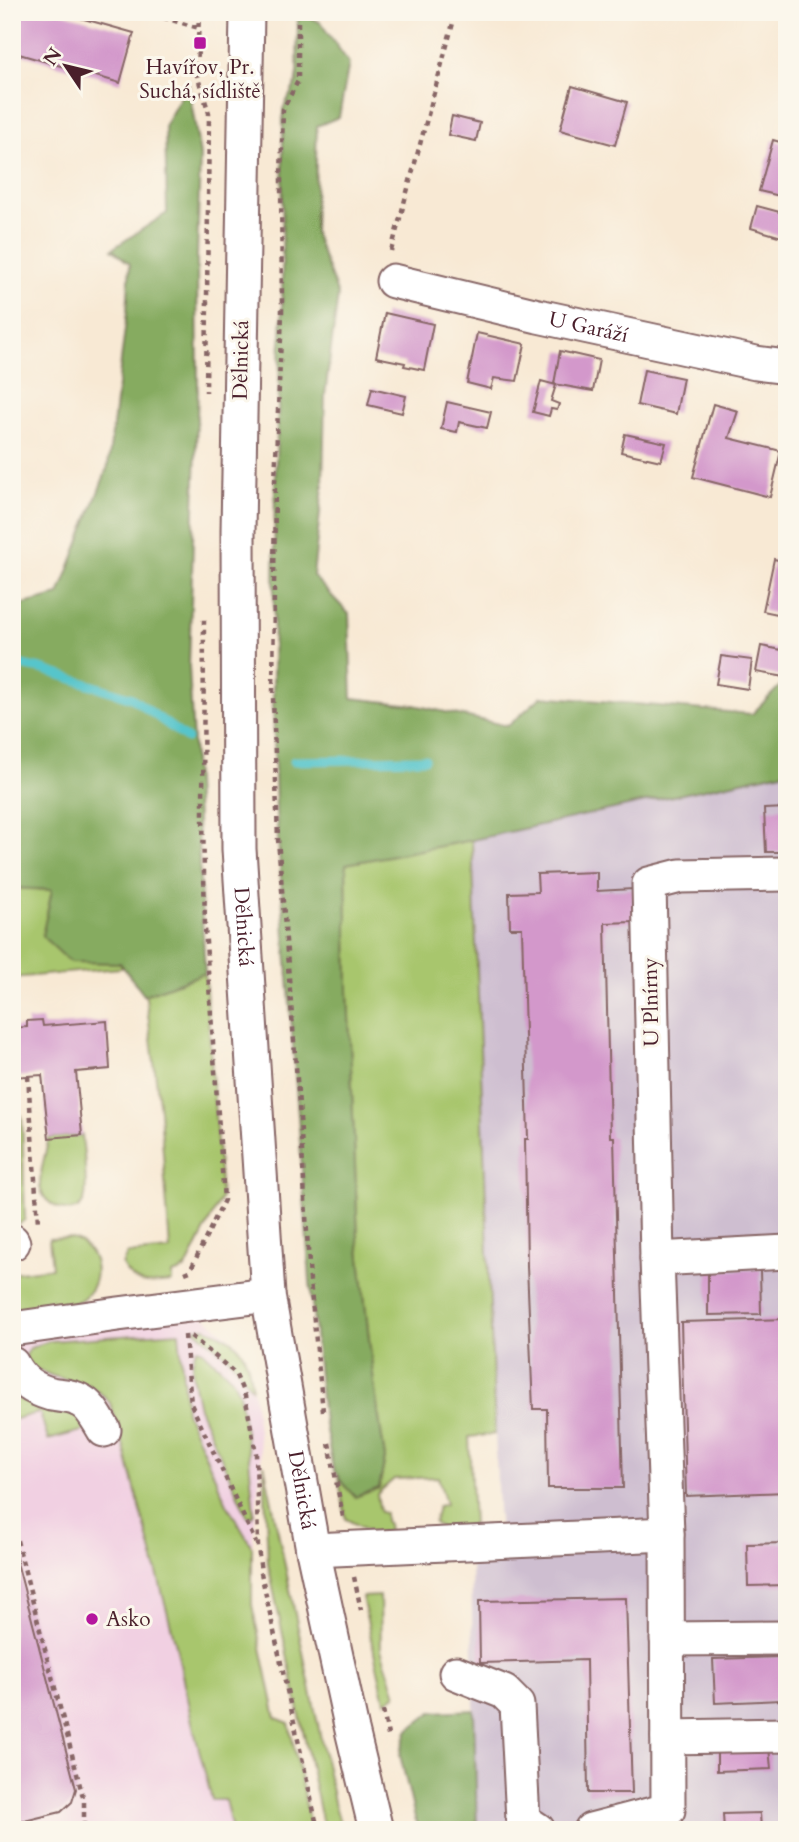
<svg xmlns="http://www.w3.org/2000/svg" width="799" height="1842" font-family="Cardo,serif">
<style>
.built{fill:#f1d0e2}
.industrial{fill:#cebed0}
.green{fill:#a8c66d;stroke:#79724c;stroke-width:2}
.forest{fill:#86ab60;stroke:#686546;stroke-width:2}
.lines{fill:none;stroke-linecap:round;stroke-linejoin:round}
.stream{stroke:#57c5cb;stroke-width:9}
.building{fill:#d398cb}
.minor-casing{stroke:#876666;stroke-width:37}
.path{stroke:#876666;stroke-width:4.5;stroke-dasharray:5 5;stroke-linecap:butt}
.minor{stroke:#fff;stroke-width:33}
.poi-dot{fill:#b5179e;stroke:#fbf7ec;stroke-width:2.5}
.labels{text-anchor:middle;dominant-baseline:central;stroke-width:6;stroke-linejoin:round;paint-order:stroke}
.poi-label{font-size:21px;fill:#4a1f2b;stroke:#fbf7ec}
.street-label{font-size:21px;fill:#4a1f2b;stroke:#fbf7ec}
</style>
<rect width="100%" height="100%" fill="#fbf7ec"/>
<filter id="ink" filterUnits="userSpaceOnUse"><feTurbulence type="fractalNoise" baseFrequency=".0143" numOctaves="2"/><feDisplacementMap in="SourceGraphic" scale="14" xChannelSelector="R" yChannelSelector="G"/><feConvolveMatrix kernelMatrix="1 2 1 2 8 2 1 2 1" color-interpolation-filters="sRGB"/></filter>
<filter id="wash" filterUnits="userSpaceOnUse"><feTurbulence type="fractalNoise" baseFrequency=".00686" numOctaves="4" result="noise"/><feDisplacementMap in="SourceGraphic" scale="28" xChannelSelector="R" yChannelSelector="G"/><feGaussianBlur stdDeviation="1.57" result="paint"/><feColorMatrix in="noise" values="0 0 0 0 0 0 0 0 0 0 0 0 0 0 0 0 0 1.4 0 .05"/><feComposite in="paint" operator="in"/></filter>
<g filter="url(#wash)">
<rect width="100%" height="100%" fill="#f8e9d4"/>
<polygon class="built" points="12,1298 201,1314 238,1344 254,1392 261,1463 252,1547 252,1605 299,1830 12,1830"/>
<polygon class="industrial" points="787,771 787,1830 477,1830 471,1563 502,1559 498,1507 472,840"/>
<g class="green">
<polygon points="472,840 495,1434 469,1437 473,1525 442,1528 434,1523 438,1506 446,1504 438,1477 394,1479 377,1494 380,1512 385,1513 385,1521 388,1524 389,1532 371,1532 346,1519 338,1476 344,1485 355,1496 379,1488 385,1458 374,1384 358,1239 348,991 346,864"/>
<polygon points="12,888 52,890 69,961 120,963 122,968 12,978"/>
<path d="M205 973 221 1198 186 1268 179 1272 172 1274V1282C150 1284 135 1288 122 1265L127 1254 170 1250 160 1111 146 998 144 995Z"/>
<path d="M12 1112 22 1116 25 1219C22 1223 18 1225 12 1224Z"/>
<path d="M82 1135C83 1149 89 1189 84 1200 75 1222 42 1205 40 1186 39 1176 46 1150 49 1138Z"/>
<path d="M68 1238C101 1244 106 1289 75 1303L12 1312V1273L52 1268 49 1239Z"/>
<path d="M205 1328C241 1340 247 1352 252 1389L229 1358 194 1329Z"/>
<polygon points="179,1332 186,1412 227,1504 252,1547 252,1605 276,1718 289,1723 311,1830 232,1830 225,1800 212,1800 192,1722 176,1645 148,1538 120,1432 110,1403 104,1396 90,1386 53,1376 32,1368 25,1357 30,1348 49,1341"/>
<path d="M197 1348 201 1349 232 1378 239 1393 249 1458 254 1513 251 1517 247 1516 199 1408C195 1389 187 1365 197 1348Z"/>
<polygon points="12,1392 18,1399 40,1407 75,1414 89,1429 48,1440 40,1412 12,1420"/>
<polygon points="264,1464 334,1802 342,1830 324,1830 268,1564"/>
<polygon points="380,1596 381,1649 396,1695 385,1702 362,1597"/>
</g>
<g class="forest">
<polygon points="298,12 320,22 349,63 339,117 317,126 314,232 338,295 325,395 323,486 313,576 349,614 352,698 414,705 508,726 542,696 752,714 787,679 787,771 472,840 346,864 348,991 358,1239 374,1384 385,1458 379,1488 355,1497 344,1485 333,1469 322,1409 310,1281 276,812 273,697 275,482 282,313 283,109 297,81"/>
<polygon points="188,83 200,155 197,258 198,387 189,666 205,973 144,995 120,963 70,962 42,936 52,890 12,888 12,607 59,595 108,466 127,312 130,264 112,249 167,213 165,125"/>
<polygon points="474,1710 477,1830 418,1830 400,1755 407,1731 432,1712"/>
</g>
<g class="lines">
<g class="stream">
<polyline points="12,663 41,669 132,698 187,739"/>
<polyline points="294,761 425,759"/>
</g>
</g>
<g id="blocks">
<g class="building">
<polygon points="12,12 59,12 134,33 120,83 12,52"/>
<polygon points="572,86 627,102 615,145 560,130"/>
<polygon points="452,116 480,123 476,141 448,135"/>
<polygon points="773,140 787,144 787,192 782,190 780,196 759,191"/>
<polygon points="757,206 787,214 785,238 751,228"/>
<polygon points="385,313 433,324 424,370 404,366 405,363 376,357"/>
<polygon points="477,333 525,344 517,381 494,378 491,389 467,383"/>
<polygon points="560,351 599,360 593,391 554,384"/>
<polygon points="644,370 683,378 676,414 637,405"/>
<polygon points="541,381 556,385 551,401 559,404 557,410 551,409 549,416 533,412"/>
<polygon points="372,388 406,396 402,413 368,405"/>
<polygon points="447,402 491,412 487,428 459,422 457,432 441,429"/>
<polygon points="713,404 738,411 729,438 781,451 770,497 693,477"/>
<polygon points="625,434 666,443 661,461 621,452"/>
<polygon points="774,559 787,562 787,616 763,611"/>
<polygon points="761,646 787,651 785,677 756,672"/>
<polygon points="721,656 752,660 748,689 716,684"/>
<polygon points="787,808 787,852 766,852 764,809"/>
<polygon points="597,872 597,891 633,889 633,922 605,923 610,1137 614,1137 623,1488 548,1488 547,1409 533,1409 527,1266 525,1139 528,1139 522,928 510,928 509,893 538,892 537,874"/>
<polygon points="42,1020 43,1026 107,1021 110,1069 76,1072 82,1135 49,1138 42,1075 12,1077 12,1028 27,1027 27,1021"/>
<polygon points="760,1270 761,1314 708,1315 708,1271"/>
<polygon points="787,1319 787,1492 686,1496 681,1322"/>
<polygon points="12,1543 76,1789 72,1802 61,1812 12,1824"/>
<polygon points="787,1543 787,1585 748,1586 747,1544"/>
<polygon points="626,1598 632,1793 588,1793 586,1660 480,1663 479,1601"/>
<polygon points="780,1654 787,1654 787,1708 782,1708 781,1700 715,1703 713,1659 780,1657"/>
<polygon points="769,1747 771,1769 717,1771 717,1749"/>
<polygon points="760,1813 761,1830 724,1830 723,1814"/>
</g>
</g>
</g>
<g filter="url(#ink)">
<use href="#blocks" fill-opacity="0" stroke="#876666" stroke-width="2"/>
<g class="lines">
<g class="minor-casing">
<g id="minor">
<path id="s1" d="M247 12 238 531 239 849 268 1295 313 1550 352 1730 376 1830"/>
<path id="s2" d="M393 281 538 316 756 363 787 367"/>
<polyline points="12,1241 13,1243"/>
<polyline points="657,1259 649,884 680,876 787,874"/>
<polyline points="12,1329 118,1314 268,1295"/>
<path d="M12 1364C21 1381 33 1389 51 1394 60 1396 70 1395 79 1400 91 1405 97 1419 104 1430"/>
<polyline points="313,1550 667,1534 657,1259 787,1252"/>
<polyline points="667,1639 787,1638"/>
<polyline points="456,1673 504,1692 517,1705 523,1820 538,1830"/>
<polyline points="668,1737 787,1735"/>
<polyline points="591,1830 668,1810 667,1534"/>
</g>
</g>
<g class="path">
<polyline points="144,12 199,28"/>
<polyline points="199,12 197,75 209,113 206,392"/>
<polyline points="298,12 298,81 283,109 281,177 282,313 275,482 273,697 278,839 300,1117 310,1281 323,1411"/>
<polyline points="391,251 456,12"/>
<polyline points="28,1076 38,1223"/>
<polyline points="185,1273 190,1271 224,1200 205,928 203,817 204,618"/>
<polyline points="185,1335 191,1404 256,1543"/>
<polyline points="191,1336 235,1373 245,1396 256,1453 258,1547 261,1573 318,1830"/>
<polyline points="329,1443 343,1517"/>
<polyline points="12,1521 84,1801 84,1830"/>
<polyline points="354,1577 361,1610"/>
<polyline points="383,1711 389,1740"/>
</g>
<use href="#minor" class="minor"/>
</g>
</g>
<g class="poi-dot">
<rect x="193" y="36" width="14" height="14" rx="3.5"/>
<circle cx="92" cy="1619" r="7"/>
</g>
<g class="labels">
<g class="poi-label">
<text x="200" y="67">Havířov, Pr.<tspan x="200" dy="24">Suchá, sídliště</tspan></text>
<text x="106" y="1619" text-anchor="start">Asko</text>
</g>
<g class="street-label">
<text stroke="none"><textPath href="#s2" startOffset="201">U Garáží</textPath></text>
<text transform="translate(241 360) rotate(-89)">Dělnická</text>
<text stroke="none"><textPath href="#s1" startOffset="915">Dělnická</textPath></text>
<text transform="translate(651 1002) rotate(-91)">U Plnírny</text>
<text stroke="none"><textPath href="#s1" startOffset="1482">Dělnická</textPath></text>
</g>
</g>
<rect width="799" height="1842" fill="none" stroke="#fbf7ec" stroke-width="42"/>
<g transform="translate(66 66) rotate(305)" stroke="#fbf7ec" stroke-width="5" paint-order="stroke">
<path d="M0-5L12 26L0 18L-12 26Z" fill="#4a1f2b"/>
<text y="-10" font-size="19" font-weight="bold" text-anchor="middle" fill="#4a1f2b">N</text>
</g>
</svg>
